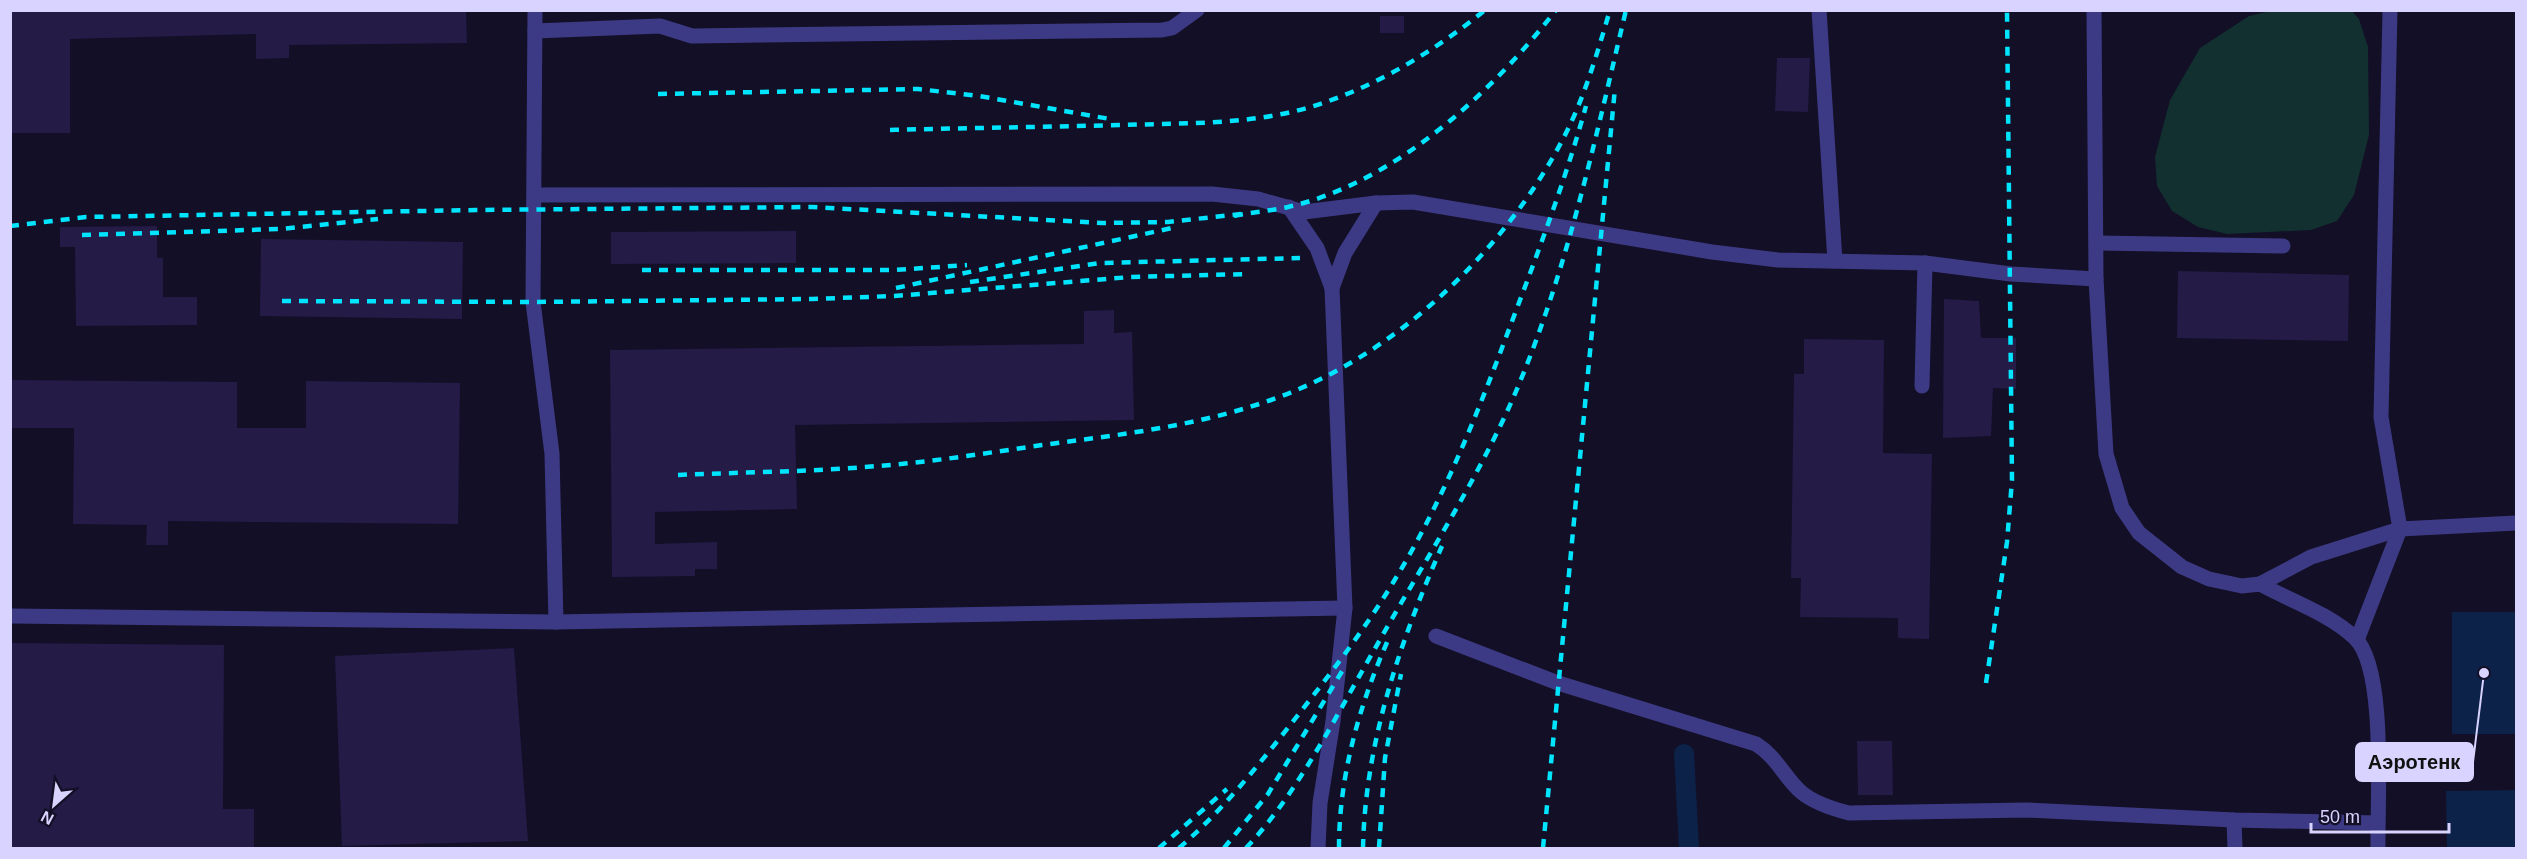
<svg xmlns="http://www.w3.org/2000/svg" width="2527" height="859" font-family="Helvetica,sans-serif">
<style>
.green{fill:#12302f}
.water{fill:#0c2248}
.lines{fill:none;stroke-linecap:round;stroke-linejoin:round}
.canal{stroke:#0c2248;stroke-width:20}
.building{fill:#241b47}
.minor{stroke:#3d3a85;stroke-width:15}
.rail{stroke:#00e5ff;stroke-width:4.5;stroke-dasharray:9 8;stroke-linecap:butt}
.leader{fill:none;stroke:#d9d4ff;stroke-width:2}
.callout-dot{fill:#d9d4ff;stroke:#130f26;stroke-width:2}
.callout{fill:#d9d4ff;stroke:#d9d4ff;stroke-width:2}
.callout-label{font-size:20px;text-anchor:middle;font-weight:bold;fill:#111}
</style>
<rect width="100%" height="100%" fill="#130f26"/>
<polygon class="green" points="2275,10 2352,11 2359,19 2368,47 2369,135 2354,195 2337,221 2311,230 2227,234 2198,227 2172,211 2157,186 2155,157 2170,100 2200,48 2249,16"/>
<g class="water">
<rect x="2452" y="612" width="64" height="122"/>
<polygon points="2516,790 2516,848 2447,848 2446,791"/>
</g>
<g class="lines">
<polyline class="canal" points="1684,754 1689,848"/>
</g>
<g class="building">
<polygon points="10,10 466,10 467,43 289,45 289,58 256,59 256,34 70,39 70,133 10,133"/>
<rect x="1380" y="16" width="24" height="17"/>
<polygon points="1777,58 1810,58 1808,112 1775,111"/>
<polygon points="157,226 157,258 163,258 163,297 197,297 197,325 76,326 75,247 60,247 60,227"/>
<polygon points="796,231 796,263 611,264 611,232"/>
<polygon points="261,239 463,242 462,319 260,316"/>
<polygon points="2178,271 2349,275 2348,341 2177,338"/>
<polygon points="1944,299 1979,301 1981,338 2016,338 2016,389 1993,388 1991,436 1943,438"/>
<polygon points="1114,310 1114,333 1132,332 1134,420 795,425 797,509 655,512 655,544 717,542 717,569 695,569 695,576 612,577 610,350 1084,344 1084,311"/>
<polygon points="1804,339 1884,340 1883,453 1932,454 1929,639 1898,638 1898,618 1800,617 1801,578 1791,578 1794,374 1804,374"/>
<polygon points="10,380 237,382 237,428 306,428 306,381 460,383 458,524 168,521 168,545 146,545 147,525 73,524 74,428 10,428"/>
<polygon points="10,643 224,645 223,809 254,809 254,849 10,849"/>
<polygon points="514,648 528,841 342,846 335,656"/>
<polygon points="1857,741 1892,741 1893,795 1858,795"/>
</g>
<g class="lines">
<g class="minor">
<polyline points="535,10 533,302 552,454 556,622"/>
<polyline points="1819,10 1835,261"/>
<polyline points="2094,10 2096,279 2106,454 2122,508 2139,533 2182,567 2209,579 2242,586 2260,584 2311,557 2400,529 2516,523"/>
<polyline points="535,31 660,26 692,36 1162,30 1172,28 1197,10"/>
<polyline points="535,195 1212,194 1258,199 1304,212 1376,203 1413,202 1712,252 1778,260 1925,263 2011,274 2096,279"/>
<polyline points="1289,207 1317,248 1332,288"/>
<polyline points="2098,243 2283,246"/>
<polyline points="1922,386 1925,263"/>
<path d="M2260 584C2291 601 2330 614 2355 638 2387 669 2377 803 2378 848"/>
<polyline points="10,616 556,622 1345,608"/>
<path d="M1436 636 1558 683 1756 744C1777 757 1784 777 1801 792 1814 803 1833 809 1849 813L2027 810 2234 820 2378 823"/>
<polyline points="2357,640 2400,529 2381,417 2390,10"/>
<polyline points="2234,820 2235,848"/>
<polyline points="1318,848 1320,803 1333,721 1345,608 1332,288 1345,253 1376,203"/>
</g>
<g class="rail">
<polyline points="658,94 918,89 979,96 1110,119"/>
<path d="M890 130C967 128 1044 127 1122 125 1183 123 1247 125 1307 108 1370 90 1434 52 1485 10"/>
<path d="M1234 216C1252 212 1270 211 1288 207 1394 183 1491 94 1556 10"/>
<polyline points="10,226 86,217 476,210 812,207 1102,223 1168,222 1241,214"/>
<polyline points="82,235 281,229 378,219"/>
<polyline points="642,270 895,270 967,265"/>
<polyline points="970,282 1100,263 1300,258"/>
<polyline points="896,288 1172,228"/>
<polyline points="282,301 533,302 812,299 894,296 1131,277 1248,274"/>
<path d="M678 475C744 472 811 472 877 466 932 462 987 453 1042 445 1119 435 1197 426 1271 400 1394 357 1503 253 1563 139 1584 99 1597 54 1610 10"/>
<polyline points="1986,683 2007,542 2012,480 2007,10"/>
<polyline points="1159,848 1227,789"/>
<path d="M1179 848C1221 812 1256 768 1291 724 1327 678 1364 631 1394 581 1445 498 1480 407 1514 316 1540 247 1566 178 1586 106"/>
<polyline points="1224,848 1268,794 1344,668"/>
<path d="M1246 848C1299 792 1338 712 1377 645 1422 565 1478 479 1514 396 1567 273 1595 140 1626 10"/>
<path d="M1339 848C1339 776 1359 706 1388 640"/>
<path d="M1363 848C1365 743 1400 642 1442 546"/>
<polyline points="1379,848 1385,758 1401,674"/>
<polyline points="1543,848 1615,88"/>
</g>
</g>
<path class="leader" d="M2484 673L2473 762"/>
<circle class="callout-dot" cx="2484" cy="673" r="6"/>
<rect class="callout" x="2356" y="743" width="117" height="38" rx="6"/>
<g class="callout-label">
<text x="2414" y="769">Аэротенк</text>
</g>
<rect width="2527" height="859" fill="none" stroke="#d9d4ff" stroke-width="24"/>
<g transform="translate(54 805) rotate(208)" stroke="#130f26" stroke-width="4.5" paint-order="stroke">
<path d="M0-4.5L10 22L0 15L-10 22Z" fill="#d9d4ff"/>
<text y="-9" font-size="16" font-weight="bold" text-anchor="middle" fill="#d9d4ff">N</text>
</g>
<path d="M2311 823v9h138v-9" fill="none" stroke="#d9d4ff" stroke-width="3"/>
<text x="2320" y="823" font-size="18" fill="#d9d4ff" stroke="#130f26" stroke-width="4.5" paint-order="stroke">50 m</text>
</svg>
